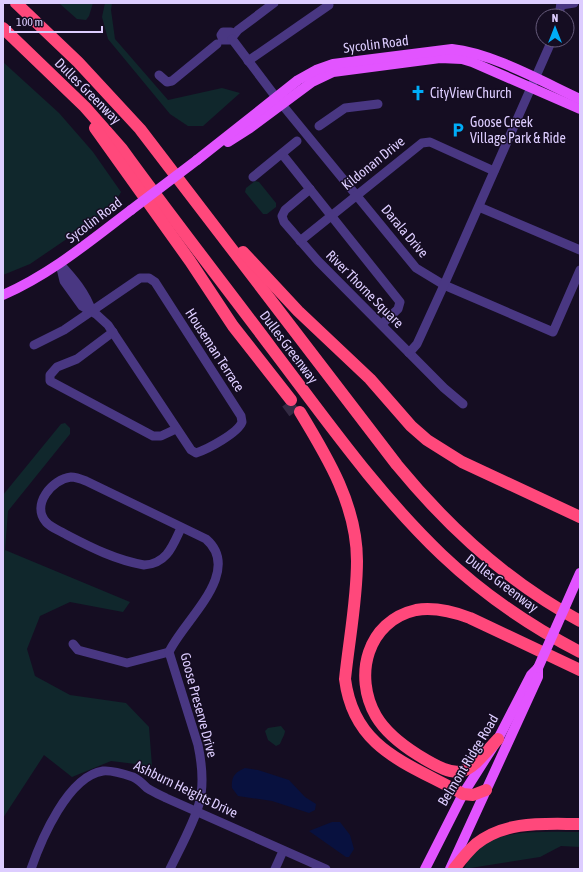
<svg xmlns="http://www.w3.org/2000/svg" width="583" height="872" font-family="'Asap Condensed',sans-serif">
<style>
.green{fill:#10272c}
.water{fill:#08113f}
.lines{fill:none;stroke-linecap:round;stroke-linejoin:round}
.highway-tunnel{stroke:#332a43;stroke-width:12;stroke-dasharray:12 6;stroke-linecap:butt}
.minor{stroke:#493782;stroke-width:9}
.major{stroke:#e254ff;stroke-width:10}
.highway{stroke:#ff487b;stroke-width:12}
.major-bridge{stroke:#e254ff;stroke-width:10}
.labels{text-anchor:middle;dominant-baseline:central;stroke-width:3;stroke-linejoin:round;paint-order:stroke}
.street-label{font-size:14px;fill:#ddcdff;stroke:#150d22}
.poi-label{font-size:14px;fill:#ddcdff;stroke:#150d22;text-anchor:start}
</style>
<rect width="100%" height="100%" fill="#150d22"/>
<g class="green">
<polygon points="59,3 93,3 89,16 86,20 77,19"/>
<polygon points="105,3 112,3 111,10 115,39 168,100 222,88 240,93 203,126 188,126 170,114 108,39 102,17"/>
<polygon points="3,62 59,113 93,152 121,192 112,207 96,219 30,264 3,275"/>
<polygon points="255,181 259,182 276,203 276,207 267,214 263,214 245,192 246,188"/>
<polygon points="65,423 70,428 70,434 8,511 5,550 130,602 123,612 70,602 40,616 27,649 35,676 70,695 126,703 149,727 152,766 111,761 72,777 44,755 3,818 3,495 61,424"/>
<path d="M281 726 285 731C285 734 281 741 280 744L276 746 268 740 265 731 268 728Z"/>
<path d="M580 832V847L561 846 540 857 464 869C467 864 469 856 472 852 492 828 551 832 580 832Z"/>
</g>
<g class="water">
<path d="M245 768 258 770 289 780 305 797 316 804 315 810 309 813 272 801 238 796 232 788C231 777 235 772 245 768Z"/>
<polygon points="332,822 340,822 350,835 354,849 349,857 346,857 309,831"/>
</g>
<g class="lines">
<polyline class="highway-tunnel" points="287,403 296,415"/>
<g class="minor">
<polyline points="561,5 574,3"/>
<polyline points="559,16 561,3"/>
<polyline points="233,36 231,32 223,32 221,35 223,40 230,40 238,30 274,3"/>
<polyline points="232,39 275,96 416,268 444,285 553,332 580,270"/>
<polyline points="248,61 329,5"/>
<polyline points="159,75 167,82 172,81 217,44"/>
<polyline points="319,126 345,108 378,104"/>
<polyline points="282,154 400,302 398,309 382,324"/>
<polyline points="253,177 297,141"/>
<polyline points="310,189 285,210 282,216 284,222 318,261 444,388 463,404"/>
<polyline points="479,207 580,250"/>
<polyline points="300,241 422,143 430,142 494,171"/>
<polyline points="113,332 77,359 57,367 50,375 50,381 153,436 161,436 176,429"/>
<path d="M34 345 64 330 140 278H149L155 282 241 416 242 422C238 433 208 449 196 453L191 450 108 325 96 314 82 306 64 281 60 264C73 278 86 293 92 312"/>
<polyline points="409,353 417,344 444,285 552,40"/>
<polyline points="73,644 78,650 127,663 169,652"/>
<path d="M31 869C41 840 68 776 103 771 112 770 124 774 133 777 138 779 143 784 147 788 153 792 160 795 166 798L326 869"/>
<path d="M170 869C179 850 194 823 199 804 204 786 202 764 198 745L169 652C183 621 244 572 206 539L86 481C81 479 76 477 71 477 52 479 31 505 46 522 51 528 61 531 67 535 92 548 116 560 144 565 167 564 173 545 181 528"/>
<polyline points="275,869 283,851"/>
</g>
<g class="major">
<polyline points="228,142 250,128 312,82 333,72 440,58 462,59 472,62 580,109"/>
<path d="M197 160 298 80 316 70 333 64 452 49C492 53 543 82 580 99"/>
<path d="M3 295C51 274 90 241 131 210"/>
<polyline points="425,869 463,794 498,739 531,675 538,668"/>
<polyline points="450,869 538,677 538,668"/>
</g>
<g class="highway">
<path d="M16 3 78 62 140 129 397 465C448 527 509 583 580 621"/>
<path d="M3 28 85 107 122 149C171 217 223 283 273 350 327 421 378 494 442 555 483 594 530 626 580 652"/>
<polyline points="95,128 190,261 233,326 291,400"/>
<polyline points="243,252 298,311 370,379 411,426 427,440 462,462 580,517"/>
<path d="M300 412C328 458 357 506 357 561 357 600 349 640 345 679 354 750 408 763 463 794L473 795 486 790"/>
<path d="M498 739C465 776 462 782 418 755 402 745 386 733 376 716 353 676 367 621 416 610 434 607 454 612 470 618L580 670"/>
<path d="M454 869C461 860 468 851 476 844 506 820 545 824 580 824"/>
</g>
<g class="major-bridge">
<polyline points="131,210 197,160"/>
<polyline points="538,668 580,573"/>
</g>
</g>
<defs>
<g id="church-bare" transform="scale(1.2)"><path d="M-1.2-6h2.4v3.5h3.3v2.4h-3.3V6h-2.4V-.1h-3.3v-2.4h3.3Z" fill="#00adf8" stroke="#150d22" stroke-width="2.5" paint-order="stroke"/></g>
<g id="parking-bare" transform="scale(1.2)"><path d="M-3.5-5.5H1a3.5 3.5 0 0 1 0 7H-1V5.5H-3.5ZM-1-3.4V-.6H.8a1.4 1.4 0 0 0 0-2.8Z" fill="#00adf8" stroke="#150d22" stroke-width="2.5" paint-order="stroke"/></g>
</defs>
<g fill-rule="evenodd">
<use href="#church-bare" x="418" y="93"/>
<use href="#parking-bare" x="458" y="130"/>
</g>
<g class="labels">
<g class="street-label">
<text transform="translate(376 44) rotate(-7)">Sycolin Road</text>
<text transform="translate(88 91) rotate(45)">Dulles Greenway</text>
<text transform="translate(373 163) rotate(-39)">Kildonan Drive</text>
<text transform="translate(94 220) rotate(-37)">Sycolin Road</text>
<text transform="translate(405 231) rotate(50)">Darala Drive</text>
<text transform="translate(365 289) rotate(45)">River Thorne Square</text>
<text transform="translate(289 347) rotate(53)">Dulles Greenway</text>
<text transform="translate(215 350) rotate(57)">Houseman Terrace</text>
<text transform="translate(502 583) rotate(37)">Dulles Greenway</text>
<text transform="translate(199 705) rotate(75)">Goose Preserve Drive</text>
<text transform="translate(468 760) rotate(-59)">Belmont Ridge Road</text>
<text transform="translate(186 789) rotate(26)">Ashburn Heights Drive</text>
</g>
<g class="poi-label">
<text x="430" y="93">CityView Church</text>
<text x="470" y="122">Goose Creek<tspan x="470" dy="16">Village Park &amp; Ride</tspan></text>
</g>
</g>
<rect width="583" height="872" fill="none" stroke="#ddcdff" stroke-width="8"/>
<g transform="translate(555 28)"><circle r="19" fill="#150d22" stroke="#655a7a"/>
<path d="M0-3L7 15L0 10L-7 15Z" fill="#00adf8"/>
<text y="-6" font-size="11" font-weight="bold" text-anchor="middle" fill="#ddcdff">N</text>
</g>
<path d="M10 26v6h92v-6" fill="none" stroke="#ddcdff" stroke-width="2"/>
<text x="16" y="26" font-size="12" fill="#ddcdff" stroke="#150d22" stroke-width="3" paint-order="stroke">100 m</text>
</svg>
